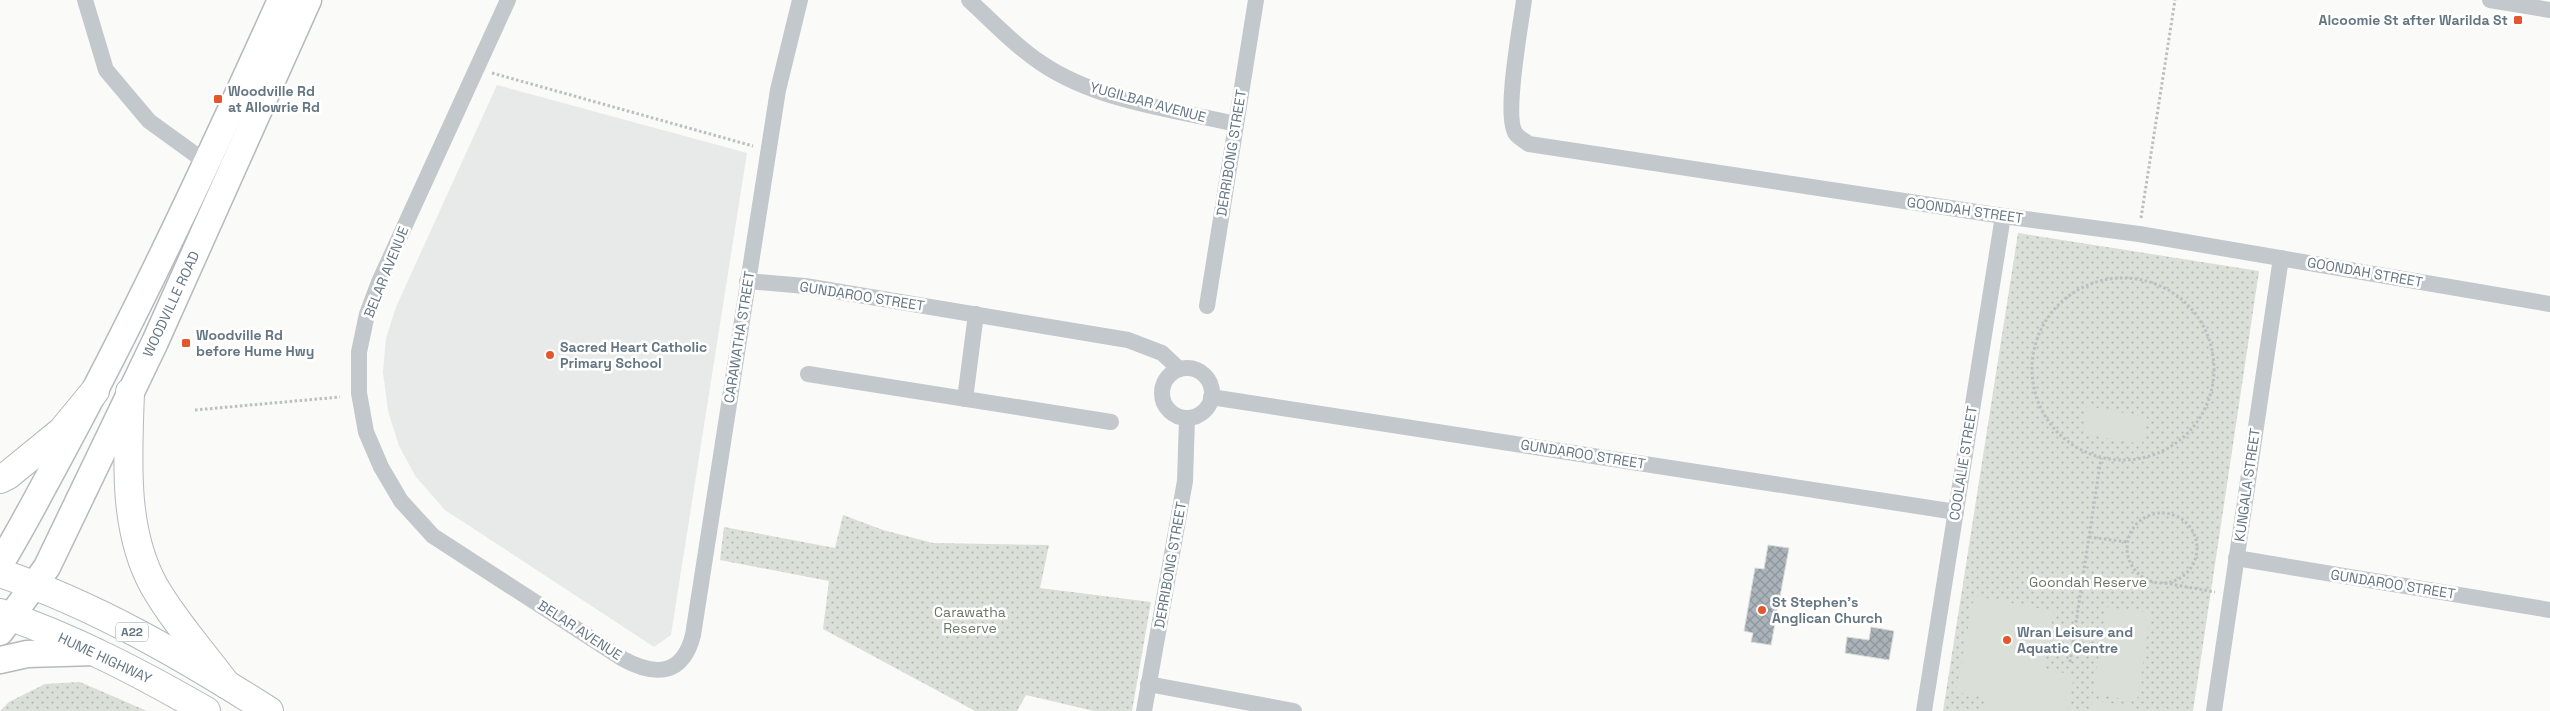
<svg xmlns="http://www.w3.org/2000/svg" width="2550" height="711" font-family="'Space Grotesk',sans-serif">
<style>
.built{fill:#e8e9e9}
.green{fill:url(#green-dots)}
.pitch{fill:#dadfd7}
.building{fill:url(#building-cross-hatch);stroke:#dcdcda}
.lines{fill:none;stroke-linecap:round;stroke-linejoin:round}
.primary-casing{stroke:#b5babe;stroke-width:29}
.highway-casing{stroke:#b4b9bd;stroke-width:30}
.path{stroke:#bbbfc2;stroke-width:3;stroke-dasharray:2.5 2.5;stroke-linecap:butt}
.street{stroke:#c3c8cc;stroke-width:16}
.primary{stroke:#fff;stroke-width:26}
.highway{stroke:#fff;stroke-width:28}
.poi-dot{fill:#e4572e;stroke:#fff;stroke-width:2}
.labels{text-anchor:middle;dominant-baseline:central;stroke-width:5;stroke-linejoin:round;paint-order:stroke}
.shield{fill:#fff;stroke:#939fa8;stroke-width:1}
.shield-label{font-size:12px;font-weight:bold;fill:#657683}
.poi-label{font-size:14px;font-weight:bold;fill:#657683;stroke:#fff;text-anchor:start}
.street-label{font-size:14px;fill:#657683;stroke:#fff}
.park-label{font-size:14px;fill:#687a64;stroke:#fff}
</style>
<defs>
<pattern id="green-dots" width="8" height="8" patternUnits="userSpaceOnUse" patternTransform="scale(1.25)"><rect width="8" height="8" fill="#dadfd7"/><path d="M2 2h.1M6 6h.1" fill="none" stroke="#b4b9b4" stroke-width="1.8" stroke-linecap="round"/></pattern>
<pattern id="building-cross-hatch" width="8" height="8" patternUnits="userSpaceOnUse" patternTransform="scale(1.25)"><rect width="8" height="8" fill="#aab3b9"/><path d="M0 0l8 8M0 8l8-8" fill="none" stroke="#8e969c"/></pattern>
</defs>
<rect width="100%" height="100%" fill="#fafaf8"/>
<polygon class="built" points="497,85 747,153 671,635 654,647 445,510 416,477 399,446 388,411 383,372 386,338 396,307"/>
<g class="green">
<polygon points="2018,233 2259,271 2193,711 1943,711"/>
<polygon points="843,515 883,530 933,543 1049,545 1040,588 1151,602 1132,711 1094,711 1026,695 1017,711 975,711 823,629 829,581 720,560 724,527 835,548"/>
<polygon points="80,682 147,711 0,711 9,702 45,684"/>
</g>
<g class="pitch">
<polygon points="2087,406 2147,417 2142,444 2083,434"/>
<polygon points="1974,596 2054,611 2043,669 2074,675 2068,711 1983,711 1985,697 1956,692"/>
<polygon points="2106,607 2151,613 2137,701 2093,694"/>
<polygon points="2092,700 2136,707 2136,711 2090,711"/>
</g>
<g class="building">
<polygon points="1768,545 1789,548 1771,645 1751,642 1753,633 1744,631 1755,568 1764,569"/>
<polygon points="1871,627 1894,631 1889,660 1845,653 1847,637 1869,640"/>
</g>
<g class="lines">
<g class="primary-casing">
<g id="primary">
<path d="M0 564C22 528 41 491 61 454 141 306 212 153 281 0"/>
<polyline points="0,632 47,567 155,342 308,0"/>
<polyline points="0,660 27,654 96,652"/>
</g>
</g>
<g class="highway-casing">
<g id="highway">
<path d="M130 392C128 456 122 528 154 586 174 621 203 653 226 684"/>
<polyline points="0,479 8,475 62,431 95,391"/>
<path d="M0 573C95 605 184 657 269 711"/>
<path d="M0 613C73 638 140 673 206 711"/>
</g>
</g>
<g class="path">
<polyline points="492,73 753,146"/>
<polyline points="2141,218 2175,0"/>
<circle cx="2123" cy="369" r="91"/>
<polyline points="195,410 340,397"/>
<circle cx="2162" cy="548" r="35"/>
<polyline points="2089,537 2127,542"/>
<polyline points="2165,583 2215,592"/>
<polyline points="2070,662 2101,458"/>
</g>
<g class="street">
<polyline points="85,0 106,70 149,121 207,163"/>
<path d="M508 0 379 282 367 314 359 352V393L366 432 381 467 401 501 433 536 623 659C656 677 683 675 693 635L778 90 800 0"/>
<path d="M969 0C992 21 1014 45 1041 63 1097 101 1171 109 1236 124"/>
<path d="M1524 0C1521 24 1503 118 1516 134 1519 138 1525 141 1529 144L2003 216 2139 234 2550 304"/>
<polyline points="2490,0 2550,10"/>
<polyline points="747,281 805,286 1128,340 1162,353 1179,369"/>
<polyline points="1207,306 1256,0"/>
<circle cx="1187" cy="393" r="25"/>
<polyline points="808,374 1111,422"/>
<polyline points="1211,397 1956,512"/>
<polyline points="965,399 976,314"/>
<polyline points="2236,558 2550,610"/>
<polyline points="1148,684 1294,711"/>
<polyline points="1144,711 1185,481 1187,418"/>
<polyline points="1924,711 2003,216"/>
<polyline points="2214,711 2281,258"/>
</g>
<use href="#primary" class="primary"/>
<use href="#highway" class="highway"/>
</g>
<g class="poi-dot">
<rect x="2513" y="15" width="10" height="10" rx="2.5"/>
<rect x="213" y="94" width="10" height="10" rx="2.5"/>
<rect x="181" y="338" width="10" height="10" rx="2.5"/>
<circle cx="550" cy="355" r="5"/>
<circle cx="1762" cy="610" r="5"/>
<circle cx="2007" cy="640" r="5"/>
</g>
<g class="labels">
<rect class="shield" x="116" y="622.5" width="32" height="19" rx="4"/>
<g class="shield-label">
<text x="132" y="632">A22</text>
</g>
<g class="poi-label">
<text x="2508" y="20" text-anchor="end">Alcoomie St after Warilda St</text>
<text x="228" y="91">Woodville Rd<tspan x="228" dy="16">at Allowrie Rd</tspan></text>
<text x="196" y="335">Woodville Rd<tspan x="196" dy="16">before Hume Hwy</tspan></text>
<text x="560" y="347">Sacred Heart Catholic<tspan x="560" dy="16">Primary School</tspan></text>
<text x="1772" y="602">St Stephen's<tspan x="1772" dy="16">Anglican Church</tspan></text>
<text x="2017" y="632">Wran Leisure and<tspan x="2017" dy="16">Aquatic Centre</tspan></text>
</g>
<g class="street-label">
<text transform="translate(1148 102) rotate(15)">YUGILBAR AVENUE</text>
<text transform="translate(1231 153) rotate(-81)">DERRIBONG STREET</text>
<text transform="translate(1965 210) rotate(8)">GOONDAH STREET</text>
<text transform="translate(386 272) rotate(-68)">BELAR AVENUE</text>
<text transform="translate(2365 272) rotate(10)">GOONDAH STREET</text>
<text transform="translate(862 296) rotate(9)">GUNDAROO STREET</text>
<text transform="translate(171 304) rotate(-65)">WOODVILLE ROAD</text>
<text transform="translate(739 337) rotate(-81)">CARAWATHA STREET</text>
<text transform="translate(1583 454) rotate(9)">GUNDAROO STREET</text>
<text transform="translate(1963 463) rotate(-81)">COOLALIE STREET</text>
<text transform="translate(2247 485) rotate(-82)">KUNGALA STREET</text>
<text transform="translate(1170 565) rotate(-80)">DERRIBONG STREET</text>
<text transform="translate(2393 584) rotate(9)">GUNDAROO STREET</text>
<text transform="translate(580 630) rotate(33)">BELAR AVENUE</text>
<text transform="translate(105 658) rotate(25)">HUME HIGHWAY</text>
</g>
<g class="park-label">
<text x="2088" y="582">Goondah Reserve</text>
<text x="970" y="612">Carawatha<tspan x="970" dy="16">Reserve</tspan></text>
</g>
</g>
</svg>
